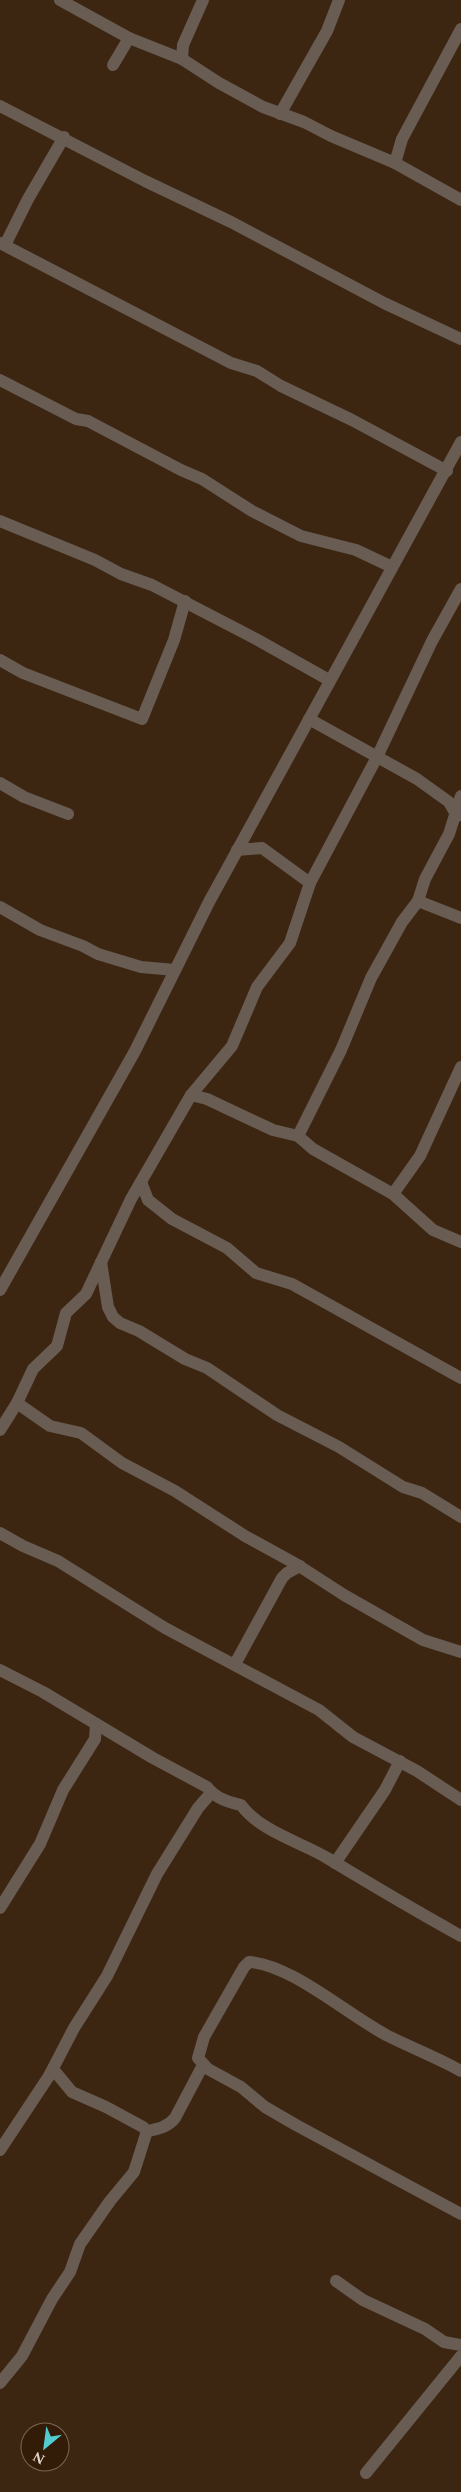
<svg xmlns="http://www.w3.org/2000/svg" width="461" height="2492" font-family="Spectral,serif">
<style>
.lines{fill:none;stroke-linecap:round;stroke-linejoin:round}
.minor{stroke:#685c53;stroke-width:12}
</style>
<rect width="100%" height="100%" fill="#3c2612"/>
<g class="lines">
<g class="minor">
<polyline points="60,0 129,38 182,59 219,83 263,107 304,122 331,136 395,163 461,200"/>
<polyline points="182,59 183,45 203,0"/>
<polyline points="113,65 129,38"/>
<polyline points="0,106 145,181 231,222 384,303 461,339"/>
<polyline points="280,114 327,31 339,0"/>
<polyline points="395,163 402,139 461,29"/>
<polyline points="0,243 231,363 257,371 281,386 352,420 447,471"/>
<polyline points="5,245 28,199 64,137"/>
<polyline points="0,380 76,419 88,421 181,470 202,479 252,511 301,536 356,550 392,567"/>
<polyline points="0,521 95,560 121,574 152,585 256,639 329,680"/>
<polyline points="0,660 23,673 142,719 174,640 185,601"/>
<polyline points="309,719 417,779 449,802 457,816"/>
<polyline points="0,783 24,797 68,814"/>
<polyline points="237,850 262,848 310,883"/>
<polyline points="418,901 461,918"/>
<polyline points="0,907 40,930 83,946 98,954 141,967 175,970"/>
<polyline points="191,1095 207,1099 273,1130 298,1136 313,1149 393,1194 433,1230 461,1242"/>
<polyline points="298,1136 341,1050 371,978 402,922 418,901 425,879 449,834 461,796"/>
<polyline points="141,1182 148,1200 172,1219 227,1248 256,1273 292,1284 461,1378"/>
<polyline points="393,1194 420,1156 461,1067"/>
<polyline points="101,1262 108,1307 113,1317 120,1323 139,1331 185,1359 207,1368 277,1415 339,1447 403,1487 422,1493 461,1517"/>
<polyline points="0,1290 135,1051 209,902 461,442"/>
<polyline points="17,1403 50,1426 81,1433 122,1463 175,1491 245,1536 296,1564 344,1595 423,1640 461,1652"/>
<polyline points="0,1430 17,1403 33,1369 57,1346 66,1313 86,1294 131,1199 191,1095 232,1046 257,987 290,943 310,883 377,757 432,641 461,589"/>
<polyline points="0,1533 23,1546 58,1561 165,1628 319,1710 353,1737 417,1771 461,1800"/>
<polyline points="235,1664 282,1578 287,1573 300,1566"/>
<path d="M0 1670 43 1692 153 1758 207 1787C215 1798 228 1802 241 1805 261 1832 301 1842 329 1859 372 1885 416 1911 461 1936"/>
<polyline points="335,1863 385,1790 400,1761"/>
<polyline points="0,1908 40,1844 63,1790 95,1739 96,1724"/>
<path d="M461 2071C438 2058 412 2048 388 2036 349 2016 291 1964 249 1962L244 1967 204 2037 198 2058 208 2069 241 2087 265 2107 296 2125 461 2214"/>
<path d="M147 2131C158 2129 168 2127 175 2118L203 2065"/>
<polyline points="0,2150 49,2076 74,2028 107,1976 157,1874 198,1808 211,1793"/>
<polyline points="336,2281 363,2300 425,2329 444,2342 461,2345"/>
<polyline points="0,2383 22,2356 52,2299 70,2272 80,2244 110,2201 134,2172 147,2131 143,2127 106,2107 72,2092 53,2069"/>
<polyline points="366,2473 461,2356"/>
</g>
</g>
<g transform="translate(45 2447) rotate(209)"><circle r="24" fill="#321c08" stroke="#7a6656"/>
<path d="M0-4L9 19L0 12L-9 19Z" fill="#52cdcf"/>
<text y="-8" font-size="14" font-weight="bold" text-anchor="middle" fill="#e5d6ca">N</text>
</g>
</svg>
